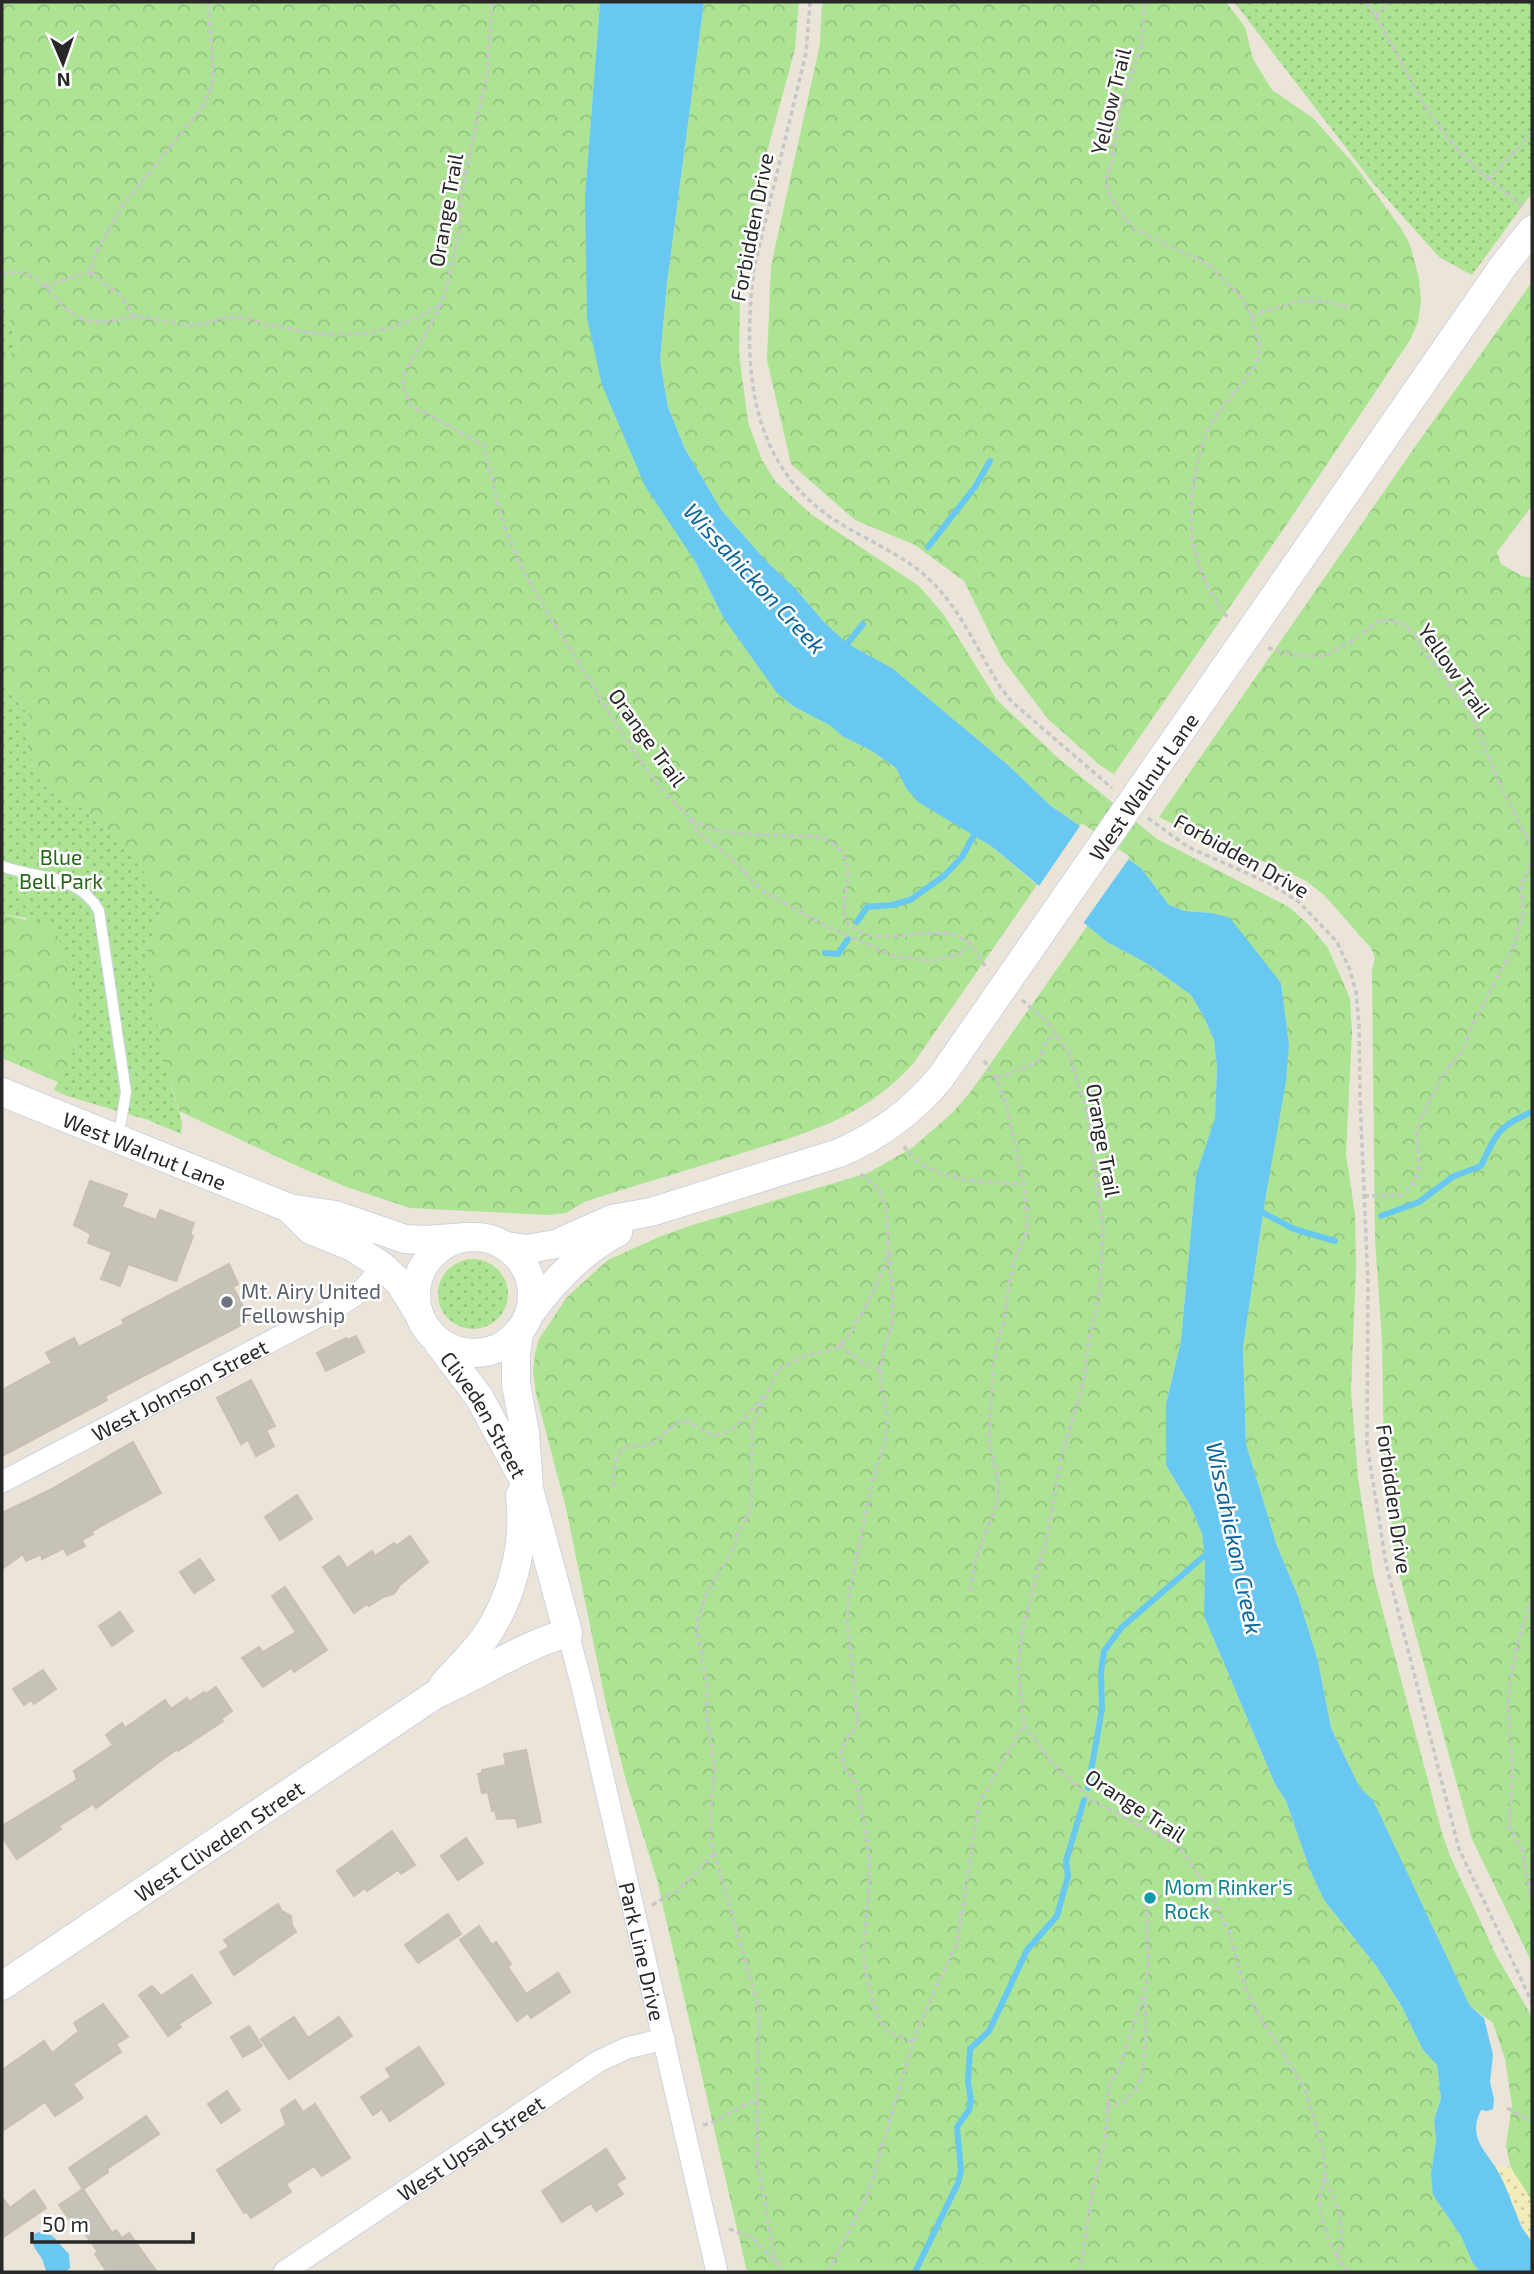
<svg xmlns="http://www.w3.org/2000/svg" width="1534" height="2274" font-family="'Exo 2',sans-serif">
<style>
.green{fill:url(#green-dots)}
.forest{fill:url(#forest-crowns)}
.sand{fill:url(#sand-dots)}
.water{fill:#68c8f2}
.pier{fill:#ebe4d9}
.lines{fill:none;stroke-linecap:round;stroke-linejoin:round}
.stream{stroke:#68c8f2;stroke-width:6}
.building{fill:#c6c2b8;stroke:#c7c0b3;stroke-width:2}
.lane-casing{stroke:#cfd2e2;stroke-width:12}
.street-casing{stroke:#cfd2e2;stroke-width:23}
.secondary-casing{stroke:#cfd2e2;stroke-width:30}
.path{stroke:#c7c7c7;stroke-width:3.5;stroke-dasharray:5 3.5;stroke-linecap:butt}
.lane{stroke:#fff;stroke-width:10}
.street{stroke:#fff;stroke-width:21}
.secondary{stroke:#fff;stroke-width:28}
.secondary-bridge-casing{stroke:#cfd2e2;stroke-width:30;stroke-linecap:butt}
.secondary-bridge{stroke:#fff;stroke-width:28}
.worship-dot{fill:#6b7280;stroke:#fff;stroke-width:2.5}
.culture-dot{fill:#0f9aa8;stroke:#fff;stroke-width:2.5}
.labels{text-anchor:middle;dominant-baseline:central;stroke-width:5;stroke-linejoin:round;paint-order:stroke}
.street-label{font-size:21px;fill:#282828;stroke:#fff}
.park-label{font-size:21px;fill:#256717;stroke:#fff}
.worship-label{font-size:21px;fill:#5b616d;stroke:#fff;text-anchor:start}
.culture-label{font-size:21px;fill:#0d838f;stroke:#fff;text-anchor:start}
.water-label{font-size:23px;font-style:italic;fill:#09649c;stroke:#fff}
</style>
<defs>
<pattern id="green-dots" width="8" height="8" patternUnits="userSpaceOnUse" patternTransform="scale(1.75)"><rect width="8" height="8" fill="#ace493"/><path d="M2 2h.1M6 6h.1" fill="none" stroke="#94c47f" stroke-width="1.8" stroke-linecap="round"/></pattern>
<pattern id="forest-crowns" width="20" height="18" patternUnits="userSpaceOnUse" patternTransform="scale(1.75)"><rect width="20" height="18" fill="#ace493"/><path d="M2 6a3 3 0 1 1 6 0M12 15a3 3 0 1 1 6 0" fill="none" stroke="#94c47f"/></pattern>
<pattern id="sand-dots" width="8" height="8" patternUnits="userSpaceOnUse" patternTransform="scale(1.75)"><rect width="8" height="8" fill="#f2ecba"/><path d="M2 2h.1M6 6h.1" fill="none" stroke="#d0caa0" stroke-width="1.8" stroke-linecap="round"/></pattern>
</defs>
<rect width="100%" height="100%" fill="#ebe4d9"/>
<g class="green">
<polygon points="1234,2 1532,2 1532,193 1472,275 1439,257 1373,183"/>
<polygon points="2,296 19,351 2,355"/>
<polygon points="2,682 31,718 28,729 32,764 43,784 60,799 82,808 135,860 153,882 160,901 158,922 147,950 171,1086 182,1122 181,1134 148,1120 67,1096 54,1090 75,1046 26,918 2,914"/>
<circle cx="473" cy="1294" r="35"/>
</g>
<g class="forest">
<path d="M2 2H600L585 196 695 561 723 617 793 706 831 726 842 736 872 751 896 768 906 788 937 812 991 846 1037 885 913 1064C864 1118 807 1133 739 1154 688 1170 636 1185 584 1202L566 1213 547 1215 410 1208 344 1186 297 1166 179 1111 161 1051 147 950 158 922 160 901 153 883 134 860 82 808 60 799 43 784 36 774 28 752V729L31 718 2 682V355L19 351 2 296Z"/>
<polygon points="704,2 799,2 795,49 764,163 745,260 740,295 739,353 748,422 762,460 775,481 812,515 919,586 944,615 997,700 1058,758 1157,839 1289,907 1310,926 1328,948 1346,989 1350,999 1352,1032 1346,1154 1355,1215 1356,1267 1351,1391 1358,1478 1374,1578 1442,1833 1450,1856 1497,1957 1532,2017 1532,2201 1511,2168 1506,2146 1512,2105 1505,2059 1493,2023 1470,2006 1373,1801 1360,1788 1331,1728 1318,1661 1298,1596 1277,1546 1246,1444 1243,1347 1289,1045 1281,983 1212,913 1186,911 1169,905 1141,868 1051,806 1008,765 892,668 848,644 824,622 794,587 768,563 722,511 685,449 668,407 660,360 667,283"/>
<polygon points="822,2 1226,2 1245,27 1253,59 1272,90 1313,118 1353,163 1401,228 1410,245 1419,278 1421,301 1418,322 1410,340 1287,524 1114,774 1101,766 1048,719 1003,660 964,581 915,545 855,520 791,464 767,360 771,266 820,44"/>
<polygon points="1532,282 1532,506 1497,552 1501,564 1522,576 1532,578 1532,1963 1472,1839 1397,1566 1384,1466 1382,1339 1375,1239 1372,970 1375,958 1371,948 1324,895 1306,881 1276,866 1213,844 1159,817 1419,441"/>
<path d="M2 914 52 926C69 950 82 1018 74 1047 72 1059 64 1071 60 1083L2 1058Z"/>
<polygon points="1088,925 1107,942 1148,964 1191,995 1204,1017 1214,1040 1217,1068 1215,1118 1196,1175 1181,1341 1166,1404 1166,1465 1191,1507 1202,1534 1205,1559 1204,1616 1275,1784 1286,1801 1310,1870 1324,1900 1377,1967 1402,2007 1423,2050 1437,2065 1441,2098 1434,2120 1436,2141 1431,2174 1443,2210 1461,2236 1472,2262 1480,2272 747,2272 657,1880 627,1784 605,1699 566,1508 536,1394 533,1371 535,1353 539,1339 567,1297 608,1260 661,1236 692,1225 868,1173 912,1148 951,1114 969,1094"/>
</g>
<path class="sand" d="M1495 2165 1511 2168 1532 2201V2242C1517 2219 1507 2191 1495 2165Z"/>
<g class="water">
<path d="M600 2H704L667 283 660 360 668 407 685 449 722 511 768 563 794 587 824 622 848 644 892 668 1008 765 1051 806 1141 868 1169 905 1185 911 1212 913 1230 918 1281 983 1289 1045 1286 1081 1266 1195 1243 1347 1246 1444 1277 1546 1298 1596 1318 1661 1331 1728 1360 1788 1373 1800 1470 2006 1484 2018 1493 2055 1490 2082 1494 2099 1493 2109 1487 2111 1481 2110C1466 2139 1489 2153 1500 2175 1508 2191 1514 2209 1521 2226 1524 2232 1531 2238 1532 2244 1534 2253 1532 2263 1532 2272H1480L1472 2262 1461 2236 1433 2195 1431 2174 1436 2141 1434 2120 1441 2098 1437 2065 1423 2050 1402 2007 1377 1967 1324 1900 1310 1870 1286 1801 1275 1784 1204 1616 1205 1559 1202 1534 1191 1507 1166 1465V1404L1181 1341 1196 1175 1215 1118 1217 1068 1214 1040 1204 1017 1191 995 1148 964 1107 942 991 846 918 802 906 788 896 768 872 751 842 736 831 726 793 706 777 693 723 617 695 561 645 486 602 385 587 318 585 196Z"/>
<path d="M42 2231C55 2234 60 2246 69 2254L70 2268 66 2272H47C45 2269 44 2265 43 2261 38 2250 30 2248 34 2234Z"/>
</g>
<polygon class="pier" points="1082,823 1130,857 1082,925 1037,889"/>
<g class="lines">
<g class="stream">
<polyline points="928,547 975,487 990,461"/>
<polyline points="842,650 863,624"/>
<polyline points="857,922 867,907 892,905 910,900 944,876 962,857 978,828"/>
<polyline points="825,953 838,954 848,939"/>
<polyline points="1256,1209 1294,1229 1335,1241"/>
<path d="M1381 1216 1419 1202 1454 1176 1481 1166C1496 1134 1498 1126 1532 1112"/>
<polyline points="1088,1788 1102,1709 1101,1672 1104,1651 1122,1627 1210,1551"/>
<polyline points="915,2272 958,2183 961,2171 957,2127 969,2110 971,2101 968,2082 970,2049 989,2031 1027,1950 1057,1916 1068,1876 1066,1861 1084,1800"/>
</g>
</g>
<g class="building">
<polygon points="90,1181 127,1194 122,1207 156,1220 160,1210 194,1223 190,1235 193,1236 176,1281 128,1264 120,1286 101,1279 112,1252 88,1243 91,1234 74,1225"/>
<polygon points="229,1264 238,1284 233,1287 249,1318 243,1321 245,1323 105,1396 107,1400 2,1456 2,1390 52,1363 46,1353 74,1338 79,1347 124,1324 122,1320"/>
<polygon points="356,1336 364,1352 326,1371 317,1353 346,1338 348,1340"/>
<polygon points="251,1380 275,1426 266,1430 274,1446 256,1456 248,1440 241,1444 217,1398"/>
<polygon points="133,1442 161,1493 92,1531 93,1534 82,1540 85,1546 67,1555 64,1548 42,1559 41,1555 37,1556 26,1561 23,1554 2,1569 2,1513 50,1490"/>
<polygon points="297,1495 312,1519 280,1540 265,1517"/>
<polygon points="410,1536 428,1562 400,1585 394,1594 383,1597 369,1606 367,1604 354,1613 323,1567 339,1556 347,1568 372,1551 375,1556 394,1543 396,1546"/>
<polygon points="200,1559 214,1580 194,1593 180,1572"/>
<polygon points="285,1587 327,1650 294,1672 291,1668 263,1687 242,1658 259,1647 263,1652 296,1632 272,1596"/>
<polygon points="120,1612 133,1631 112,1646 99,1626"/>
<polygon points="43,1670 56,1689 34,1704 31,1700 24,1705 13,1689"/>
<polygon points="216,1687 232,1711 221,1719 223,1721 178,1751 177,1749 96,1808 93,1804 59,1826 61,1829 17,1859 2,1837 2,1826 77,1780 74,1771 113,1745 106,1735 122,1723 125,1728 165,1700 171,1709 187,1698 189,1702 204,1692 206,1694"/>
<polygon points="526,1750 541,1822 518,1827 516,1818 497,1819 495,1810 492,1811 488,1792 482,1793 478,1774 482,1773 482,1770 506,1765 504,1754"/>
<polygon points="392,1831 415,1865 401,1874 398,1870 367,1891 365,1888 354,1896 337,1871"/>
<polygon points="466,1838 483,1863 458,1880 441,1856"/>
<polygon points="278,1904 282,1911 291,1916 292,1925 296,1932 234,1975 220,1952 229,1947 224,1940"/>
<polygon points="448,1914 461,1934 418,1963 405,1945"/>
<polygon points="479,1926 492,1945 496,1942 511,1964 508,1967 526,1994 558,1973 570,1992 531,2018 528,2013 517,2021 460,1940"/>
<polygon points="192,1975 211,2003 179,2024 181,2027 168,2036 139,1995 152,1986 161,1996"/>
<polygon points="103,2004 128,2037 116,2044 121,2052 73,2084 83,2098 55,2116 45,2102 2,2131 2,2070 44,2041 52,2053 79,2031 74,2023"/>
<polygon points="294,2017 308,2038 339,2017 352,2036 289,2079 261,2039"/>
<polygon points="249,2026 262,2046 243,2057 231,2037"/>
<polygon points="419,2047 444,2084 390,2121 382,2109 373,2115 361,2097 391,2077 386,2069"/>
<polygon points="227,2091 240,2110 221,2123 208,2104"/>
<polygon points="295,2100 303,2112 315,2104 350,2158 322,2176 314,2166 286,2184 291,2192 251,2218 246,2211 244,2213 217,2170 286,2125 281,2110"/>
<polygon points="146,2116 159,2134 107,2169 108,2172 83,2189 69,2168"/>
<polygon points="606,2149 625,2178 616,2184 623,2194 596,2211 591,2203 562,2222 542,2191"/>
<polygon points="83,2189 112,2233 116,2230 122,2238 129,2233 157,2272 107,2272 95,2254 98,2252 75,2220 72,2223 59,2205"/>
<polygon points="34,2190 46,2208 2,2238 2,2197 10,2208"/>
</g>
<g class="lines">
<g class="lane-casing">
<path id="lane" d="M2 866C36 879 80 874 99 911L126 1092 121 1122 116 1136"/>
</g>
<g class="street-casing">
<g id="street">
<path id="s1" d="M2 1482 342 1304 361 1291 383 1267"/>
<path id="s2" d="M568 1633 583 1690 717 2272"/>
<path id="s3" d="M284 2272 599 2061 627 2048 664 2039"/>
</g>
</g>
<g class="secondary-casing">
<g id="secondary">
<polyline points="1267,607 1504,265 1532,230"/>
<path id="s4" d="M2 1092 289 1208 335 1215 405 1239 426 1240 468 1237"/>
<polyline points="289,1208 311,1230 353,1247 383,1267 400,1283 417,1311"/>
<circle cx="474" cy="1295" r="58"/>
<path d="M505 1246 527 1249 556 1244 612 1219 651 1212 839 1153C879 1136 913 1111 941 1077"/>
<path d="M529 1315C553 1281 581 1252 618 1232"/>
<path id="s5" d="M439 1344 479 1397 525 1482"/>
<path d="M444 1684C457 1669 472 1655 484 1639 512 1600 526 1544 520 1495"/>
<path id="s6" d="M2 1986 436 1694C481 1675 520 1646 568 1633L529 1489 525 1433 516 1384V1355L519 1331"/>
</g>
</g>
<g class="path">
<path d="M492 2 487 75 468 161 461 200 459 231 448 281 441 304 403 376V386L412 408 427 413 484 446C492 478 498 512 511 543 529 586 555 624 579 663 606 707 659 803 704 826 724 835 771 835 794 836 806 836 819 835 830 842 869 863 828 911 852 927 888 952 935 917 970 943 977 948 980 962 988 969"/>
<path d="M810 2 806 53 754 268C742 369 748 471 846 527 879 546 917 562 942 593 966 621 981 657 1001 688L1012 702 1112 788"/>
<path d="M1145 2 1141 46 1120 109 1112 161 1106 181 1109 193 1123 216 1135 229 1209 265 1244 300 1251 316 1259 343V356L1255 366C1240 386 1223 405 1210 426 1203 439 1200 453 1197 467 1184 524 1192 572 1228 618"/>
<path d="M1366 2C1396 45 1414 96 1447 137 1469 165 1496 184 1523 207"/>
<polyline points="1376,16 1389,2"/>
<polyline points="1488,180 1532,133"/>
<polyline points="90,272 120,295 135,317"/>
<path d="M2 275C41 260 53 309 85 320 102 325 117 319 133 317 152 316 172 324 191 325 206 325 219 318 233 317 247 317 261 324 275 326 291 329 307 333 323 334 364 338 405 327 440 305"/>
<polyline points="45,286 90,272 96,253 122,206 201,109 212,86 213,68 208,2"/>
<path d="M1251 316C1294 302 1306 294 1351 308"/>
<polyline points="1268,648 1294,655 1324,656 1350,642 1379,621 1390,620 1403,624 1415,635 1425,653 1471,713 1498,780 1527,838 1532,845"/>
<polyline points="685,812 699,834 732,859 761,890 826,926 891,955 931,961 961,954 971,943"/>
<polyline points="1148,818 1188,847 1269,883 1299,902 1337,942 1350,970 1356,992 1359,1025 1360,1097 1368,1284 1367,1444 1386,1564 1459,1849 1532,2002"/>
<polyline points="1022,1000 1048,1023 1069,1053 1087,1113 1103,1227 1100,1291 1088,1345 1084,1380 1061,1458 1048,1532 1022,1632 1018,1668 1024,1725 1054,1765 1093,1801 1163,1837 1181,1849 1215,1901 1229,1932 1241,1975 1254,2007 1305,2089 1323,2150 1325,2177 1340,2215 1342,2237 1338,2258 1348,2272"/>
<polyline points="997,1078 1034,1064 1039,1059 1047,1040 1057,1035"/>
<path d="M904 1146C925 1181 987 1183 1023 1184"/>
<polyline points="1364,1196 1401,1195 1415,1182 1419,1169 1417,1133 1422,1116 1446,1070 1463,1050 1471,1028 1513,948 1523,914 1521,885 1532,862"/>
<polyline points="889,1252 893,1299 891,1329 883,1351 880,1377 887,1416 886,1438 871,1487 848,1600 847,1622 858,1719 855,1729 846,1739 841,1753 844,1767 857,1784 869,1854 869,1885 863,1955 869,1989 877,2013 887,2032 914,2042"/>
<path d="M840 1344C852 1357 864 1365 881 1369"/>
<path d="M613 1487C614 1476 613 1458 622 1449 629 1444 642 1448 650 1444 666 1437 667 1424 687 1421 694 1424 701 1430 708 1433 730 1442 749 1411 763 1397"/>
<polyline points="970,1591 974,1564 998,1500 999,1484 989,1443 993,1366 999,1335 1003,1325 1009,1284 1014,1261 1026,1234 1027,1218 1025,1192 1006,1103 996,1078 983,1059"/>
<polyline points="1532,1599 1518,1641 1510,1684 1508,1708 1513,1766 1509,1826 1522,1849 1532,1902"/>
<polyline points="652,1905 677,1891 715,1853"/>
<path d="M1106 2107C1113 2105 1121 2104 1127 2099 1152 2079 1144 2024 1146 1996"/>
<polyline points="1507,2108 1532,2121"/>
<path d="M703 2125C724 2121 737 2105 757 2101"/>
<path d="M1325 2177C1315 2208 1322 2229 1337 2256"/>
<polyline points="729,2229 752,2237 777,2265"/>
<polyline points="783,2272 774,2255 757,2159 759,2009 711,1841 711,1804 715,1767 707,1720 707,1684 697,1631 698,1619 706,1595 735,1545 737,1534 751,1510 752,1426 778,1369 807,1355 835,1349 847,1338 866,1306 883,1270 889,1250 886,1208 879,1189 858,1172"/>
<polyline points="828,2272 867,2196 917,2030 957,1943 979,1803 1024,1725"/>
<polyline points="1080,2272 1092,2193 1106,2134 1109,2086 1119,2069 1146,1986 1148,1965 1146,1897"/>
</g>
<use href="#lane" class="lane"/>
<use href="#street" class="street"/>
<use href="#secondary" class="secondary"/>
<g class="secondary-bridge-casing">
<g id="secondary-bridge">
<path id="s7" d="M941 1077 1267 607"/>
</g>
</g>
<use href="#secondary-bridge" class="secondary-bridge"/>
</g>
<circle class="worship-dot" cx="227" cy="1302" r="7"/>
<circle class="culture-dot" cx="1150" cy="1898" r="7"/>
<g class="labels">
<g class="street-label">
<text transform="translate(1110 101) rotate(-76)">Yellow Trail</text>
<text transform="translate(445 210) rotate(-80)">Orange Trail</text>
<text transform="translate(751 227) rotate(-79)">Forbidden Drive</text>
<text transform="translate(1455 670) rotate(55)">Yellow Trail</text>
<text transform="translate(648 737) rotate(54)">Orange Trail</text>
<text stroke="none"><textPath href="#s7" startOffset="354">West Walnut Lane</textPath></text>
<text transform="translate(1242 855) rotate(29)">Forbidden Drive</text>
<text transform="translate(1104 1140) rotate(80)">Orange Trail</text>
<text stroke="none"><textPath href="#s4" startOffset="154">West Walnut Lane</textPath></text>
<text stroke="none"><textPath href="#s1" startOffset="200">West Johnson Street</textPath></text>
<text stroke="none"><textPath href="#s5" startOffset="84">Cliveden Street</textPath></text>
<text transform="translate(1395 1499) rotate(82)">Forbidden Drive</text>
<text transform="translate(1136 1805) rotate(33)">Orange Trail</text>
<text stroke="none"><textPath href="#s6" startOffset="261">West Cliveden Street</textPath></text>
<text stroke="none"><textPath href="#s2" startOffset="327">Park Line Drive</textPath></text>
<text stroke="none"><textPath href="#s3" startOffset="224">West Upsal Street</textPath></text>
</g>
<g class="park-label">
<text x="61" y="856">Blue<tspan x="61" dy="24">Bell Park</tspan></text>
</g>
<g class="worship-label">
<text x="241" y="1290">Mt. Airy United<tspan x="241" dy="24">Fellowship</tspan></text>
</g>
<g class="culture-label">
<text x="1164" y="1886">Mom Rinker's<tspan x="1164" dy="24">Rock</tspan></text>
</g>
<g class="water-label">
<text transform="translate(755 578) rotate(47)">Wissahickon Creek</text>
<text transform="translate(1235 1538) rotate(78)">Wissahickon Creek</text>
</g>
</g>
<rect width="1534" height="2274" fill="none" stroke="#282828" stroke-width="7"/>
<g transform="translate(63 63) rotate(178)" stroke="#ffffff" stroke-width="5" paint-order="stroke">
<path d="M0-5L12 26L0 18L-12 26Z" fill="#282828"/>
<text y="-10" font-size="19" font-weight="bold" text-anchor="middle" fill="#282828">N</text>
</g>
<path d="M32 2232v10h161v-10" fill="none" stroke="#282828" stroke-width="3.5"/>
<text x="42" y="2232" font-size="21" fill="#282828" stroke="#ffffff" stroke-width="5" paint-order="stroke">50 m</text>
</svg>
